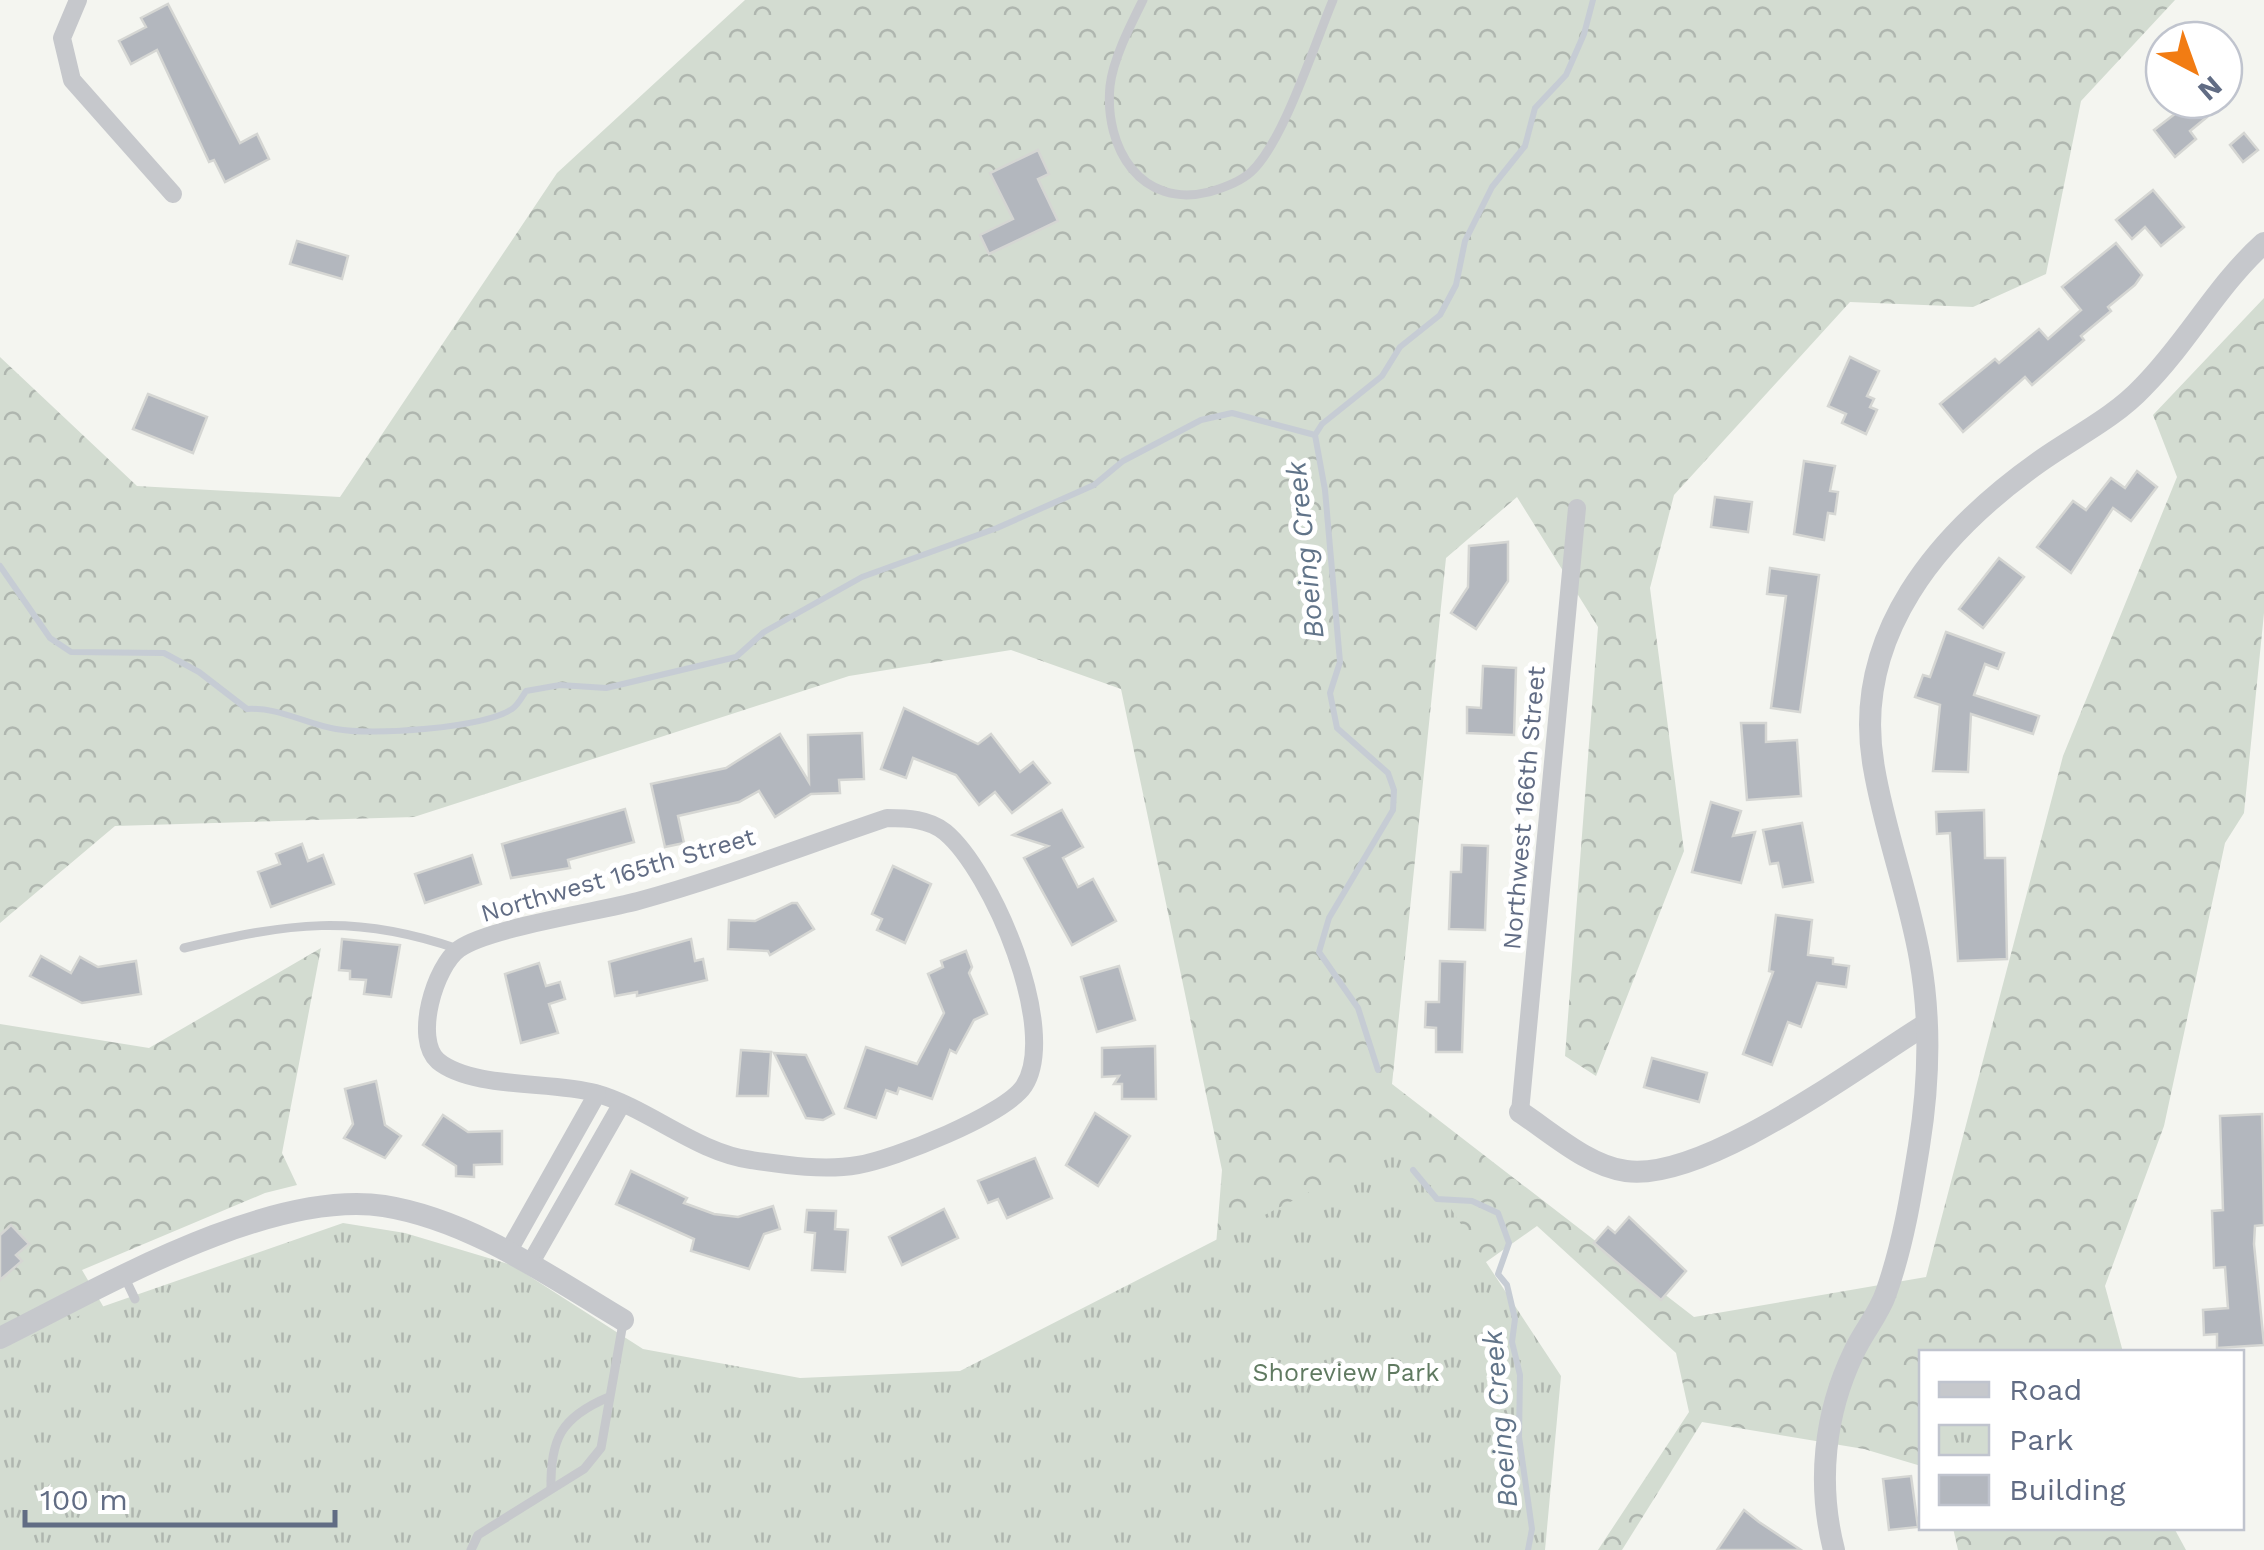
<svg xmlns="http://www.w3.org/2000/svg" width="2264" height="1550" font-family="'Work Sans',sans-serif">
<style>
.forest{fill:url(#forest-crowns)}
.park{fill:url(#park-tufts)}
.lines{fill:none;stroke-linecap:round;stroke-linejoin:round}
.stream{stroke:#c6ccd4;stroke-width:6}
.building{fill:#b3b7be;stroke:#d5d6d3;stroke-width:2.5}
.service{stroke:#c6c8cc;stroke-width:9}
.minor{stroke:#c6c8cc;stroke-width:18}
.tertiary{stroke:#c6c8cc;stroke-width:22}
.labels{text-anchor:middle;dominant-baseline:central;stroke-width:10;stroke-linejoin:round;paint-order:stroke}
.street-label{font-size:25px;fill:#616c84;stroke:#fff}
.park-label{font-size:25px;fill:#607a61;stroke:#fff}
.water-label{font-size:28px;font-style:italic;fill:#617489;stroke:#fff}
</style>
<defs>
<pattern id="forest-crowns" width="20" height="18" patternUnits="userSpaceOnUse" patternTransform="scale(2.5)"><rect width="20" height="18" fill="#d3dcd1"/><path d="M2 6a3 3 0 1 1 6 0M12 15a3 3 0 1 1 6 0" fill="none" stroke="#afb6af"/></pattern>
<pattern id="park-tufts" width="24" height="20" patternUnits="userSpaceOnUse" patternTransform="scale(2.5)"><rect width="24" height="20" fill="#d3dcd1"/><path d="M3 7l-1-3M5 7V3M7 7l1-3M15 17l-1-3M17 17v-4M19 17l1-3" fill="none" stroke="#afb6af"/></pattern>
</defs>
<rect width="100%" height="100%" fill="#f4f5f0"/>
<g class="forest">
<polygon points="745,0 2175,0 2081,101 2046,274 1973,307 1850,302 1674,495 1650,588 1684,851 1596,1076 1565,1056 1598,627 1517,497 1446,558 1392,1084 1694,1317 1926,1277 2063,756 2177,477 2153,415 2264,298 2264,613 2244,813 2225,843 2164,1126 2105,1286 2123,1352 1922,1352 1921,1466 1864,1449 1702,1422 1622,1550 1598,1550 1689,1412 1676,1353 1537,1226 1486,1262 1467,1264 1215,1258 1222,1170 1121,689 1011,650 849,676 414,817 115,826 0,923 0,357 137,486 340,497 557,173"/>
<polygon points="321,948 282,1153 297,1185 265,1193 82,1270 174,1428 0,1550 0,1024 149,1048"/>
<polygon points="1953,1528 2174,1528 2186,1550 1958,1550"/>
</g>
<polygon class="park" points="1407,1142 1561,1376 1545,1550 0,1550 0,1350 90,1311 343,1223 405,1233 512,1265 643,1349 800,1378 960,1371"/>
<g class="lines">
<g class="stream">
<path d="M0 566 50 638 71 652 164 653 199 672 247 709C280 707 305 724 336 729 372 736 483 728 512 709 518 705 522 697 526 691L560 685 606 688 736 657 764 632 862 577 997 528 1094 485 1123 461 1201 420 1232 413 1315 435"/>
<polyline points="1378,1070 1358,1008 1319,952 1329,918 1393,810 1394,790 1388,773 1337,728 1330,693 1340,662 1325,490 1315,435 1322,424 1382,376 1400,347 1440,315 1456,285 1465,241 1492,187 1525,146 1535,108 1566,75 1584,34 1593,0"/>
<polyline points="1413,1170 1437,1199 1472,1201 1498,1213 1509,1243 1498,1274 1507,1285 1515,1319 1512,1342 1520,1375 1519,1437 1532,1529 1528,1550"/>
</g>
</g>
<g class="building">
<polygon points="168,4 240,143 257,134 269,159 225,182 214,160 209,162 157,50 131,64 119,41 146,27 141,18"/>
<polygon points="2193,100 2207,117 2190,131 2196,139 2175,157 2154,130"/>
<polygon points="2244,133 2258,150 2243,162 2230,145"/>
<polygon points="1038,150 1049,174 1038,179 1058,221 989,254 980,235 1013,219 990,173"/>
<polygon points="2153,190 2184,227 2161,246 2145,227 2132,239 2116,220"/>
<polygon points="297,241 348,256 342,279 290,264"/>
<polygon points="2116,243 2142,275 2135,285 2108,307 2111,311 2081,336 2084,340 2032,385 2025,377 1963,432 1940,404 1995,359 1999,363 2039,329 2048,339 2081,310 2062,287"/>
<polygon points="1850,357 1879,371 1867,396 1874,399 1870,407 1877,410 1866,434 1842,423 1846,414 1828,406"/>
<polygon points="148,394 207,417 193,453 133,429"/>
<polygon points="1804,461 1835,466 1830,491 1838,492 1835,514 1828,513 1824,540 1794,534"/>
<polygon points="2137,471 2157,487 2131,521 2113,508 2071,573 2037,547 2073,501 2086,510 2111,478 2125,488"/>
<polygon points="1715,497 1752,502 1748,532 1711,527"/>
<polygon points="1508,542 1508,581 1476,629 1451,613 1468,587 1469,546"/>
<polygon points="1999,558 2024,577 1983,628 1959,609"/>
<polygon points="1770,568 1819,575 1800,712 1771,708 1786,596 1767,594"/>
<polygon points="1946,632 2004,653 1998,669 1985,664 1974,695 2039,716 2033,734 1971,714 1968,772 1933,771 1940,705 1915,697 1923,675 1930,677"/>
<polygon points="1483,666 1516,668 1514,735 1467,733 1467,707 1481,708"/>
<polygon points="904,708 978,744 991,734 1020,772 1033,762 1050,783 1012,813 995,792 979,805 956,775 913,758 906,778 881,769"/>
<polygon points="1741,723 1766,723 1766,742 1797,740 1801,796 1747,800"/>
<polygon points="862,733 864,779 839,780 840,793 811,794 775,817 759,791 739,802 678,816 684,843 665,847 651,784 726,768 780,734 809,782 808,735"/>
<polygon points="1711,802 1741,811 1733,836 1755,832 1741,883 1692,872"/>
<polygon points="625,809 634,842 568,860 570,868 511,878 502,844"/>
<polygon points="1062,810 1083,847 1063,858 1078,887 1093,879 1116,921 1072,945 1024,858 1048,846 1013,835"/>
<polygon points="1984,810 1985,858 2005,858 2007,959 1958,961 1950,833 1937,834 1936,812"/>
<polygon points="1802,823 1813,882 1783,887 1778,863 1770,864 1763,830"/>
<polygon points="302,844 308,861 323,855 334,884 271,907 258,872 280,864 276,854"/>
<polygon points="1462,845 1488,846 1485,930 1449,929 1451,872 1461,872"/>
<polygon points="472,855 481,884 425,903 415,874"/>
<polygon points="893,866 931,884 905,943 877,930 882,919 872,914"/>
<polygon points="792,903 797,903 814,929 770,955 768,951 728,949 729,920 755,921"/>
<polygon points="1776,915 1812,920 1808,955 1833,958 1833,964 1849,966 1846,987 1817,983 1801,1027 1788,1022 1772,1065 1743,1054 1773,972 1769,971"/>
<polygon points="342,939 400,945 391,997 364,994 366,980 350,979 350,971 339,970"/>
<polygon points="691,939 695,961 703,959 707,980 637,996 637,992 615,996 609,962"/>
<polygon points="966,951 972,967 969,973 987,1014 974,1020 956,1053 950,1050 932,1099 899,1088 897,1094 886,1090 876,1118 845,1108 866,1047 917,1064 944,1013 928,974 943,967 941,961"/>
<polygon points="41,956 71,973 80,957 98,967 136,961 141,994 82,1003 30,976"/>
<polygon points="1440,961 1465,962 1462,1052 1436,1052 1436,1028 1425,1027 1426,1002 1439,1002"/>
<polygon points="539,963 546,986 560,982 565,999 549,1004 558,1033 521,1043 505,974"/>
<polygon points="1119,966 1135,1020 1097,1032 1081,977"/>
<polygon points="1155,1046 1156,1099 1122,1099 1122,1084 1114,1084 1119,1076 1102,1077 1102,1048"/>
<polygon points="741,1050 771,1052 768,1096 737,1096"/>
<polygon points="774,1053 806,1055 834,1114 823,1120 806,1118"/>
<polygon points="1652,1058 1707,1073 1699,1102 1644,1087"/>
<polygon points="376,1081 385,1125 401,1136 385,1158 344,1138 353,1124 345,1089"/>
<polygon points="1095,1113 1130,1136 1098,1186 1066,1165"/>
<polygon points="2262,1114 2264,1225 2255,1226 2254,1244 2264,1345 2217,1348 2217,1334 2204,1335 2203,1310 2228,1308 2225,1267 2214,1268 2212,1211 2223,1210 2220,1116"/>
<polygon points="443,1115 468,1132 502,1131 502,1164 474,1165 474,1177 456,1176 456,1166 423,1145"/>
<polygon points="1035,1158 1052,1198 1007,1218 998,1199 988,1203 978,1181"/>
<polygon points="631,1171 687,1198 684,1203 714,1214 738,1217 773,1206 780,1229 764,1234 749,1269 691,1251 694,1239 616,1204"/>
<polygon points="944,1209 958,1238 902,1265 889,1237"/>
<polygon points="807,1210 836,1211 835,1229 848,1230 845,1272 812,1270 815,1233 805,1232"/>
<polygon points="1629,1217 1686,1271 1661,1300 1594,1243 1608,1227 1615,1233"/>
<polygon points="11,1225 29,1244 16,1255 22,1261 0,1280 0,1235"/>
<polygon points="1911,1476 1918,1527 1889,1530 1883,1479"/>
<polygon points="1744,1510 1759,1522 1801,1550 1717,1550"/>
</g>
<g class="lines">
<g class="service">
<path d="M1143 0C1131 24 1113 59 1110 86 1104 148 1141 209 1209 192 1223 188 1240 182 1251 172 1283 143 1315 43 1333 0"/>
<path d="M184 948C289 923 354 913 458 949"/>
<polyline points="124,1276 135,1299"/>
<path d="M551 1489C550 1439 561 1417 609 1397"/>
<polyline points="471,1550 478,1535 584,1469 601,1448 623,1323"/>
</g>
<g class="minor">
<polyline points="78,0 62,38 72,80 173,194"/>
<path d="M887 818C907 818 929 819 945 832 992 871 1060 1030 1024 1086 1005 1115 894 1159 858 1165 824 1171 785 1165 751 1160 695 1152 649 1108 595 1093 552 1081 472 1089 438 1061 413 1039 435 966 459 949 488 928 597 912 638 901 722 878 804 846 887 818Z"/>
<polyline points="1520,1112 1577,508"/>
<polyline points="508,1252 597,1094"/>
<polyline points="530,1264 621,1105"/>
</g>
<g class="tertiary">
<path d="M1520 1112C1552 1133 1588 1166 1626 1171 1704 1182 1857 1067 1925 1025"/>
<path d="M0 1338C102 1287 269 1189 384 1206 471 1220 549 1276 623 1320"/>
<path d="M1834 1550C1817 1484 1824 1414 1854 1352 1863 1332 1879 1314 1886 1293 1903 1245 1911 1196 1919 1146 1929 1084 1931 1021 1920 959 1909 895 1885 833 1874 768 1850 636 1939 533 2039 462 2074 437 2114 418 2143 387 2187 343 2217 285 2264 243"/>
</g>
</g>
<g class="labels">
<g class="street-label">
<text transform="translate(1524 808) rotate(-85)">Northwest 166th Street</text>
<text transform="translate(618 875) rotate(-16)">Northwest 165th Street</text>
</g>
<g class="park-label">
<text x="1346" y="1372">Shoreview Park</text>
</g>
<g class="water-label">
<text transform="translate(1305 550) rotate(-96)">Boeing Creek</text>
<text transform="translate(1500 1419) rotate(-95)">Boeing Creek</text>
</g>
</g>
<rect x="1919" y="1350" width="325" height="180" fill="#ffffff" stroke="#c0c4ce" stroke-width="2.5"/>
<rect x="1939" y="1382" width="50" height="15" fill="#c6c8cc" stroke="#c0c4ce" stroke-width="2.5"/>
<text x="2009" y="1400" font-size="30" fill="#616c84">Road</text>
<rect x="1939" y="1425" width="50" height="30" fill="url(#park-tufts)" stroke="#c0c4ce" stroke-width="2.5"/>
<text x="2009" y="1450" font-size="30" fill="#616c84">Park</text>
<rect x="1939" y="1475" width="50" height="30" fill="#b3b7be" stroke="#c0c4ce" stroke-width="2.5"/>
<text x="2009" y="1500" font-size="30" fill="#616c84">Building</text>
<g transform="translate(2194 70) rotate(139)"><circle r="48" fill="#ffffff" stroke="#c0c4ce" stroke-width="2.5"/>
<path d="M0-8L18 38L0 25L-18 38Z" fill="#f27c13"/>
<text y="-15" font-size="28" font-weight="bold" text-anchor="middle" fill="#616c84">N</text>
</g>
<path d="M25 1510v15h310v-15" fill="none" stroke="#616c84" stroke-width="5"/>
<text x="40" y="1510" font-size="30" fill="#616c84" stroke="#ffffff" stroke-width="8" paint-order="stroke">100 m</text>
</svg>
